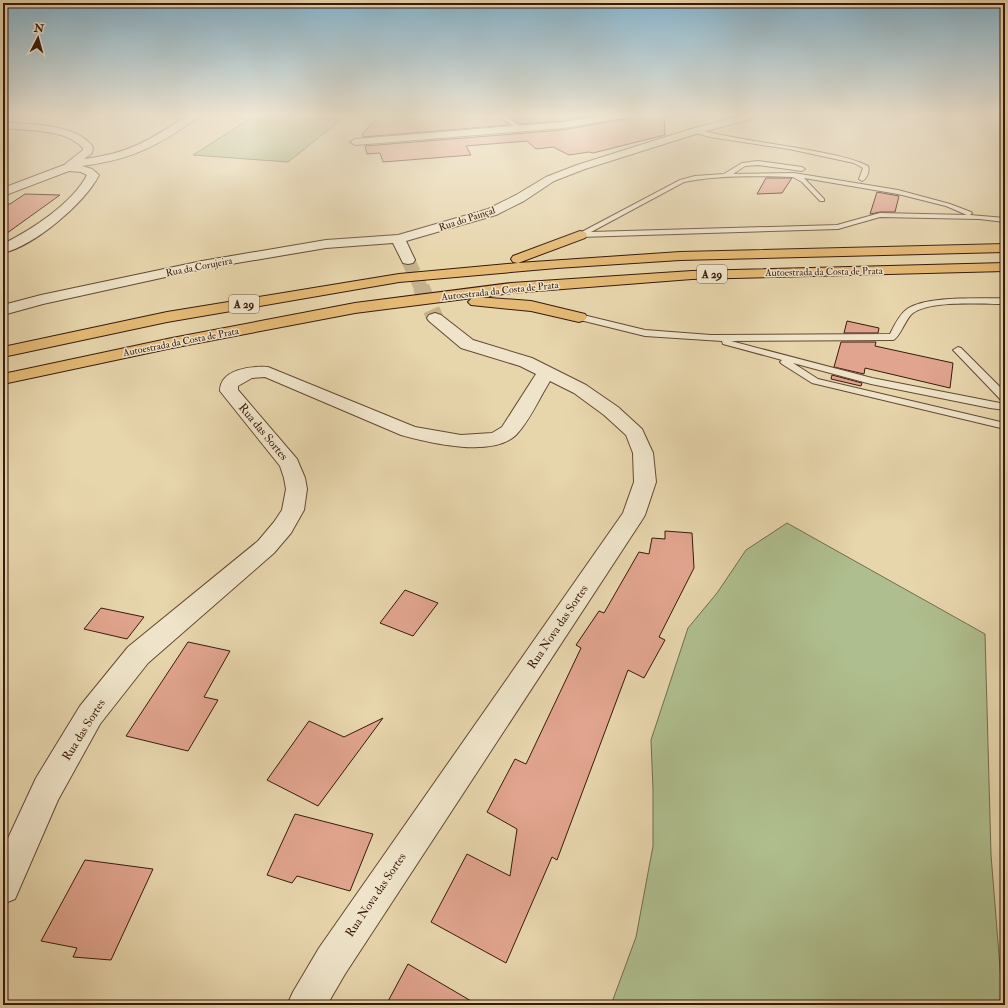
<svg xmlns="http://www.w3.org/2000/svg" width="1008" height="1008" font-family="'IM FELL Double Pica',serif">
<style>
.green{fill:#afbe8e;stroke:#746c4d}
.building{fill:#e1a48e;stroke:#391a0c}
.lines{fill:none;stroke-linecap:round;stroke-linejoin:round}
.street-tunnel-far1{stroke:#c4b08c;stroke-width:14;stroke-dasharray:14 6;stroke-linecap:butt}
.street-tunnel{stroke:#c4b08c;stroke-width:17;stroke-dasharray:17 8;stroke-linecap:butt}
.lane-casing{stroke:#644934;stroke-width:2}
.street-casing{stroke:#644934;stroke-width:2}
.highway-casing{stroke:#391a0c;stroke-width:2}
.path{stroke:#391a0c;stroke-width:1;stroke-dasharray:1.5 1;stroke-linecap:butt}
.lane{fill:#efe4c9;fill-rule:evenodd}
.street{fill:#efe4c9;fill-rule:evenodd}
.highway{fill:#e4ba76;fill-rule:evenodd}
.labels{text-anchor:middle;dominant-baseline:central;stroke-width:3;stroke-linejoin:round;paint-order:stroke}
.far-street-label{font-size:10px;fill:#391a0c;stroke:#efe4c9}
.shield{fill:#efe4c9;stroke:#705745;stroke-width:1}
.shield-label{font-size:11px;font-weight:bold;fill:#391a0c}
.street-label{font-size:12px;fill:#391a0c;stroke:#efe4c9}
</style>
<rect width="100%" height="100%" fill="#e7d5ac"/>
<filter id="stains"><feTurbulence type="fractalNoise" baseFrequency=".005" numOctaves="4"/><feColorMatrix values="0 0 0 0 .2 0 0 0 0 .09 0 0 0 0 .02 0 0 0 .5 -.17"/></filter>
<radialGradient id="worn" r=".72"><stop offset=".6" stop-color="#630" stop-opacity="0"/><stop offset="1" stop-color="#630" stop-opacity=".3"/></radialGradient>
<g class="green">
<polygon points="256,115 341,120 288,162 193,155"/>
<polygon points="787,523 985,634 991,855 1003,1005 611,1005 636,937 653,846 653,789 651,740 688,628 717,593 746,550"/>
</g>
<g class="building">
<polygon points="381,114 496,114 509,125 363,137 362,134"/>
<polygon points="505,114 604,114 563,121 519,124"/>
<polygon points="636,114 664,114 665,135 593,153 589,152 569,155 553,147 536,149 527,141 466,146 471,155 383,162 380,153 367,154 365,146 563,130 630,118"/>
<polygon points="766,178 792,178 782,193 757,194"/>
<polygon points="877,192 899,196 895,212 880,212 870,214"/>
<polygon points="25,194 60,195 3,236 3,204 10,204"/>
<polygon points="847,321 879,328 878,333 844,333"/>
<polygon points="841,342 876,342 875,346 953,363 950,388 865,368 864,374 834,367"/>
<polygon points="832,375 862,383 861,386 831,379"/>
<polygon points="665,531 692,533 694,568 659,637 665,640 644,678 628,670 557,860 552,857 506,963 431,922 467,854 510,876 517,829 487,812 515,759 526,764 581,648 576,645 599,611 604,613 639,552 649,554 652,538 665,539"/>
<polygon points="405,590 438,603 413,636 380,623"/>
<polygon points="101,608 144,617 127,639 84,629"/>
<polygon points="188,642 230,651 204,697 218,700 188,751 126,736"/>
<polygon points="383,718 318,806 267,780 309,721 344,737"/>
<polygon points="295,814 373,834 350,891 297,876 292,883 267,875"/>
<polygon points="85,860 153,869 111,960 73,957 77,948 41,941"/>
<polygon points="408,964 478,1005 386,1005"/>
</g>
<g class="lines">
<polyline class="street-tunnel-far1" points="408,260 421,288"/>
<polyline class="street-tunnel" points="421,287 435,318"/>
<g class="lane-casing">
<g id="lane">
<polygon points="497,114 502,114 524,129 519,130"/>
<path d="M695 129C737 140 781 144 824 153 839 156 854 159 868 166 870 170 867 179 862 181L859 179 863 168 854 163 789 149 710 137 693 132 692 131Z"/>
<path d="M758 161 802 167 805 169 802 171 758 165 745 166 733 174 794 173 898 190 950 204 971 212 972 213 970 215 1005 218V222L979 219 880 217 838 229 580 237 576 235 680 180 695 176 724 174 742 163ZM793 177 802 182 820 201H824V199L804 178 898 194 946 206 967 215 880 213 837 225 591 232 684 182C716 175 760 176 793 177Z"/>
<path d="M1005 298V304C982 304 931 300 913 313 905 319 900 338 893 340L731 341 872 378 1005 404V410L990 408 871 384 793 363 818 379 1005 423V429L812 383 782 364 780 362 782 360 723 344 722 341 645 336 576 319 575 317 579 314 645 330 711 335 890 334C894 326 899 315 907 309 928 295 980 299 1005 298Z"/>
<polygon points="958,347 961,348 1005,392 1005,401 1001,400 955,352 953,350"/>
</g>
</g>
<g class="street-casing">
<g id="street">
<path d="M190 114H201C196 120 187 124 181 129 149 151 121 161 82 166L92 169 99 175C85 203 34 246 3 253V244C31 230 72 204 87 175L81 172 69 171 3 196V188L64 165 83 150V148C64 128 28 131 3 128V122C30 125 76 123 93 147L92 153 84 159C131 153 151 139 190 114Z"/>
<polygon points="613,114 635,114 630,117 563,128 355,145 350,142 355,139 563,122"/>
<polygon points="748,114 763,114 761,116 699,133 585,169 554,181 524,201 496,215 406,241 415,260 413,263 408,264 403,263 393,243 326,248 202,269 43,304 3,315 3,305 41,295 202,261 326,240 398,235 488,209 516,195 546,177 577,165 691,129"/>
<path d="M435 313 441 315 473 340 532 358 586 385 618 407 642 429 653 453 656 482 645 515 642 520 345 974 327 1005H287L293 992 319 948 623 513 634 482 633 453 626 435 604 415 574 393 550 381C540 397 529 422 516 435 492 458 430 443 401 435L265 377 252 378 238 386V390L297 459 305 478 307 489 304 510 291 533 274 553 148 663 100 724 58 800 15 899 3 904V849L36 778 80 706 128 647 258 541 274 522 282 510 286 489 284 478 280 466 220 391C220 369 251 366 268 367L415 427 461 435 492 433 502 427 536 374 520 366 461 348 429 321 427 318 429 315Z"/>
</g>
</g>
<g class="highway-casing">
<g id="highway">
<polygon points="580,231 585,232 587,235 585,238 518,263 680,252 1005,244 1005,252 680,260 557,268 399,282 167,322 3,357 3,347 167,312 399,274 518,263 513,262 511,259 513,256"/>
<polygon points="1005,263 1005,271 692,279 511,293 355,313 172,348 3,384 3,374 172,338 355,303 511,283 692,271"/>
<polygon points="476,297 531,301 585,314 587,317 585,320 579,322 531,311 471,305 468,302 471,299"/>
</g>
</g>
<polyline class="path" points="296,117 297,114"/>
<use href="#lane" class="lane"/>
<use href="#street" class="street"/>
<use href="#highway" class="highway"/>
</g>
<linearGradient id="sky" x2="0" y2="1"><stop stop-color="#87b6d0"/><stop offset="0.45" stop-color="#f4ecda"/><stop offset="1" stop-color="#f4ecda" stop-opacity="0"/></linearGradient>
<rect width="1008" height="255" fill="url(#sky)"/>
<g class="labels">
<g class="far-street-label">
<text transform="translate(467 219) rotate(-18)">Rua do Painçal</text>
<text transform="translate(199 267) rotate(-11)">Rua da Corujeira</text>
<text transform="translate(824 272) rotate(-1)">Autoestrada da Costa de Prata</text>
<text transform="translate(500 291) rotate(-6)">Autoestrada da Costa de Prata</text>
<text transform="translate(181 342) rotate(-11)">Autoestrada da Costa de Prata</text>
</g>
<g class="shield">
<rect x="697" y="265" width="30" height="18" rx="3"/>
<rect x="229" y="295" width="30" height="18" rx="3"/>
</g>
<g class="shield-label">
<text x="712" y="274">A 29</text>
<text x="244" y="304">A 29</text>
</g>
<g class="street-label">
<text transform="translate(263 432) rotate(50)">Rua das Sortes</text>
<text transform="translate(558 627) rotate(-56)">Rua Nova das Sortes</text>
<text transform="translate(84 730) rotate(-58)">Rua das Sortes</text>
<text transform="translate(376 895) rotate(-56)">Rua Nova das Sortes</text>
</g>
</g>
<rect width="1008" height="1008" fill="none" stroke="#e7d5ac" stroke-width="16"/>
<rect x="4" y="4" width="1000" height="1000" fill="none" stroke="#391a0c" stroke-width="2"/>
<rect x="8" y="8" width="992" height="992" fill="none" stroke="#391a0c"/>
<g transform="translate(38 38) rotate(6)" stroke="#efe4c9" stroke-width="3" paint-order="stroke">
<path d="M0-3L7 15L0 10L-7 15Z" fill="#391a0c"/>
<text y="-6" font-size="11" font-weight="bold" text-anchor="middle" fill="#391a0c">N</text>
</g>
<rect width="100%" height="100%" filter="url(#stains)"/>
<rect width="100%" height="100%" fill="url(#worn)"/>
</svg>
